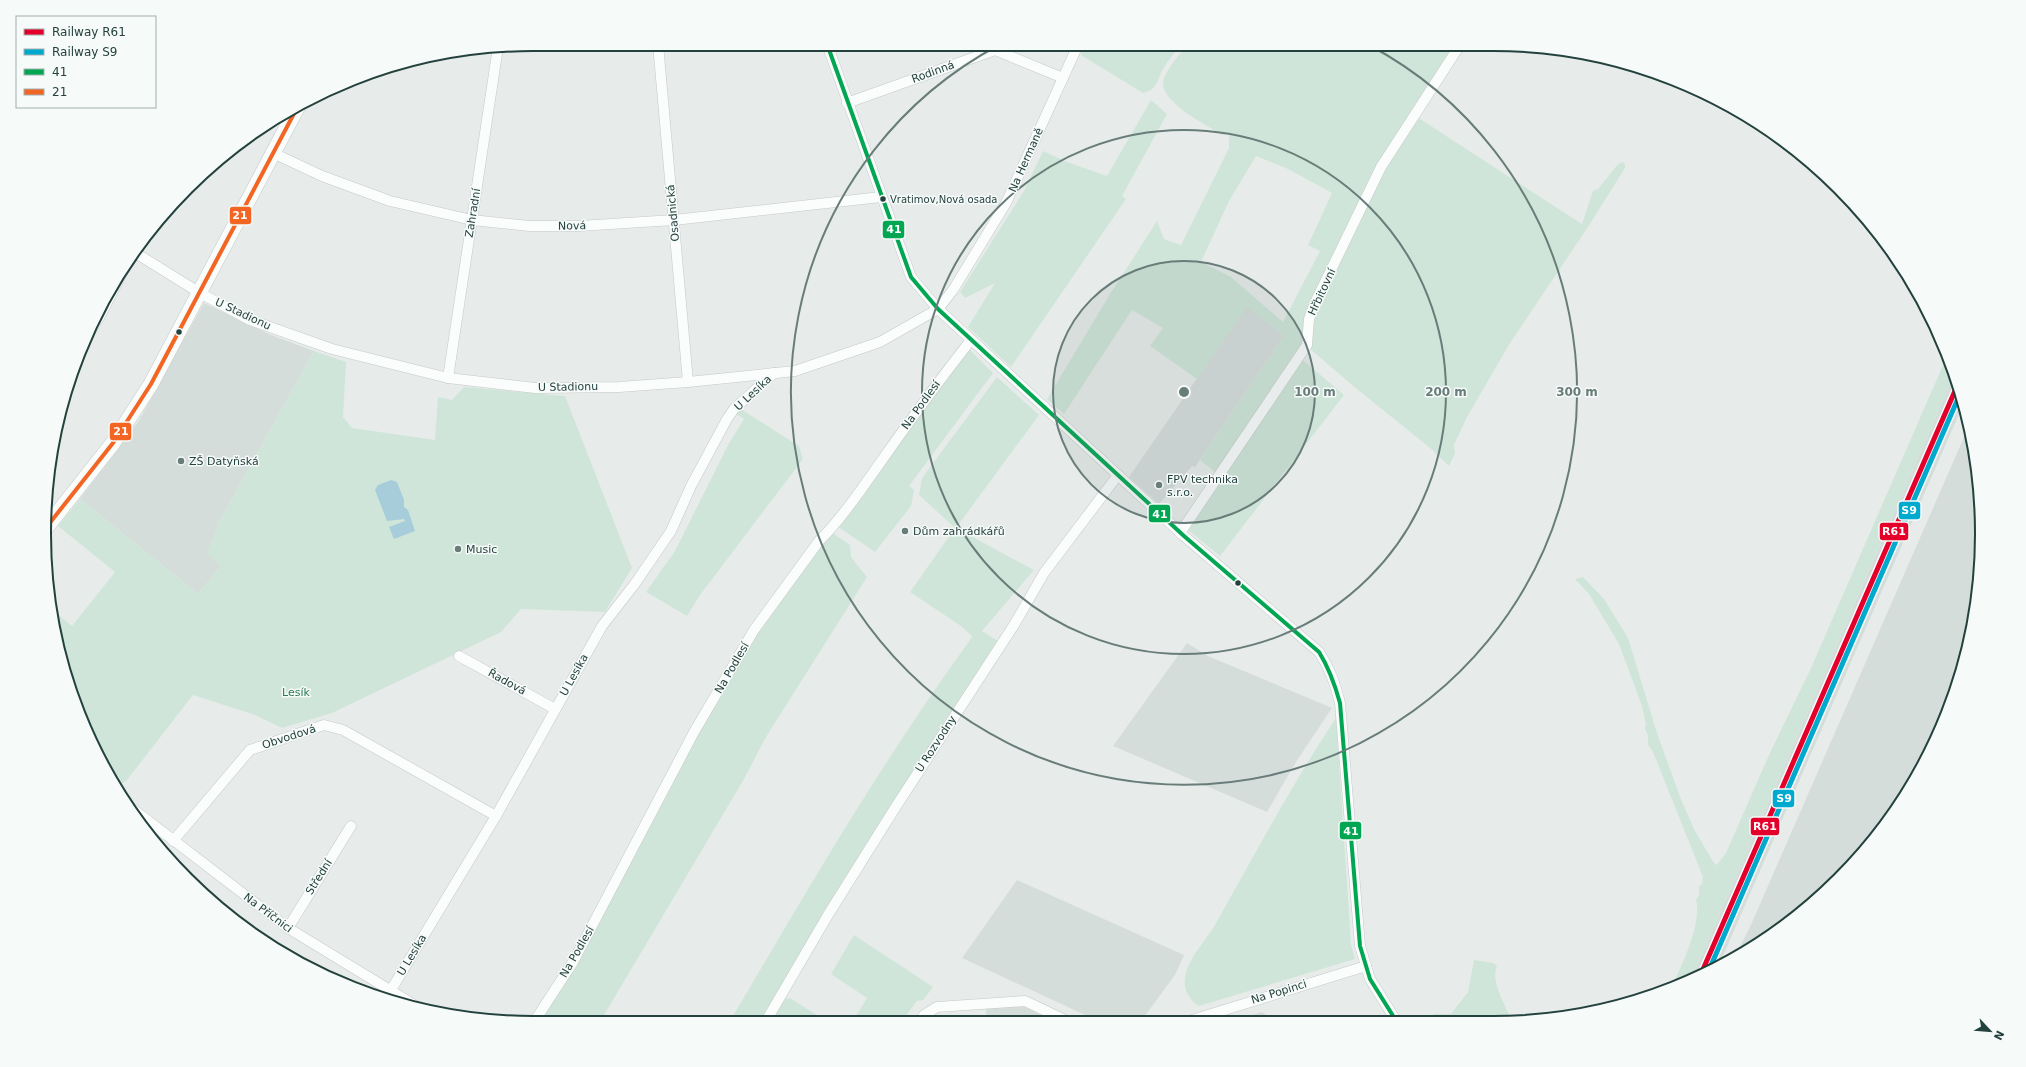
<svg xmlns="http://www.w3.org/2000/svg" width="2026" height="1067" font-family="'DejaVu Sans',sans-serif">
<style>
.built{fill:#d5dddb}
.green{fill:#d0e5d9;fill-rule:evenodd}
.water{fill:#a7cddb}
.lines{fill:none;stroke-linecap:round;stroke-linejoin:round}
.minor-casing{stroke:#c4c9c7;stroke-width:11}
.secondary-casing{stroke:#c2cac8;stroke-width:16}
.minor{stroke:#fbfcfc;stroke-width:10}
.secondary{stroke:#fbfcfc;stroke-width:15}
.bus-1-casing{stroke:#f6faf9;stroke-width:7}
.bus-2-casing{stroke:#f6faf9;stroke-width:7}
.bus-1{stroke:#00a651;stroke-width:4}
.bus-2{stroke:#f26522;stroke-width:4}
.rail-1-casing{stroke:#f6faf9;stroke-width:8}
.rail-2-casing{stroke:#f6faf9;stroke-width:8}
.rail-1{stroke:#e4002b;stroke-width:5}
.rail-2{stroke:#00a9ce;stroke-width:5}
.ring{fill:none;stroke:#687d7a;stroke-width:2}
.bus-dot{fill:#23413d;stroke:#f6faf9;stroke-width:1.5}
.poi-dot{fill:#687d7a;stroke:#f6faf9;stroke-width:1.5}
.labels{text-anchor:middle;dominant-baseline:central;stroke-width:3;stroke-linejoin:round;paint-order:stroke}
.bus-label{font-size:10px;fill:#23413d;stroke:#f6faf9;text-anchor:start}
.street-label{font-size:11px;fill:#23413d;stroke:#f6faf9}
.poi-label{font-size:11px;fill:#23413d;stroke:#f6faf9;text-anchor:start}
.park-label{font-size:11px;fill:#2c7954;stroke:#f6faf9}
.rim{fill:none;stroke:#23413d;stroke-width:2}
.centre{fill:#687d7a;stroke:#f6faf9;stroke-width:2}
.ring-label{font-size:12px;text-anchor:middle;font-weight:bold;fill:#687d7a;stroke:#f6faf9;stroke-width:3;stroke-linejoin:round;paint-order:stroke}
.line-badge{stroke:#f6faf9;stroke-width:1.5}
.badge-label{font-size:11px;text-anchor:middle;font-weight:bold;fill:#fff}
</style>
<rect width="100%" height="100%" fill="#e7ecea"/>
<g class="built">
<polygon points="204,303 271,335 314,351 218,524 221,566 198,594 80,499 138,422"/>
<polygon points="1247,306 1284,336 1195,467 1192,466 1159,504 1129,477"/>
<polygon points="1955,373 1963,405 1719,965 1691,980"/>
<polygon points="1968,428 1978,470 1981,566 1965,660 1931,750 1860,856 1765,940 1735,956 1750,927"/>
<polygon points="1187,643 1208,656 1332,708 1296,762 1267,812 1113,746"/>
<polygon points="1017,880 1184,955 1175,975 1144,1017 1141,1020 1096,1020 962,958"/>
<polygon points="1021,1005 1051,1020 987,1020 986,1009"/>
<polygon points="1262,1012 1274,1020 1237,1020"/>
</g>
<g class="green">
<path d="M1085 45H1180C1175 53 1168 60 1163 69 1157 79 1158 90 1143 93L1081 55Z"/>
<path d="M1187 45H1455L1384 168 1417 117 1582 224 1593 191 1598 189 1618 164 1623 162 1625 165V168L1588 227 1510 343 1467 417 1454 445 1455 453 1449 466 1430 448 1352 385 1309 348 1219 475 1200 460 1284 336 1247 307 1197 379 1150 346 1163 328 1132 310 1064 414 1047 399 1110 294 1157 221 1164 239 1181 245 1229 148V134L1222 135C1207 125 1155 100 1164 78 1169 66 1179 55 1187 45ZM1256 156 1288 169 1332 193 1308 245 1320 251 1283 322 1231 277 1201 262 1229 201Z"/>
<polygon points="1151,100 1167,114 1122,196 1126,199 1011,367 968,327 995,283 965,298 960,292 1024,191 1043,151 1067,162 1107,176"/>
<polygon points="970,350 993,373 909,486 914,490 911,506 875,552 837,526 945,379"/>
<polygon points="314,351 346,362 343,417 352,428 435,440 438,397 452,400 464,387 565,396 632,568 605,612 521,609 501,632 332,713 282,728 255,715 193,695 127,780 120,785 115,784 81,721 61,660 52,610 72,626 115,572 58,526 80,499 198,594 221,566 207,554 218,524"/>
<path d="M1947 356 1955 373 1691 980 1671 988C1682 965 1702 924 1696 899L1699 896V886L1702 884 1703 877 1653 752 1648 745V736L1645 728 1646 724 1642 706 1619 644 1589 594 1575 579 1583 577 1604 599 1628 638 1657 733 1680 797 1695 831 1714 863 1717 865 1726 853 1769 755 1811 668Z"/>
<polygon points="1303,360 1344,395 1220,556 1188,530"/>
<path d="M997 377 1039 415 956 528 1034 570 982 631 998 641 762 1021H730C806 892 882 761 970 640L972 636 961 626 910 592 955 528 919 495 922 478Z"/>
<polygon points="739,408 799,446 803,459 700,595 687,616 646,592 675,551 728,445 744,419 735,413"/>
<polygon points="831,532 850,545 851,557 867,577 766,737 744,779 600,1022 538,1022 719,696 755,637 822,542"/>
<path d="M1336 718 1351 944 1355 959 1199 1006C1189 1000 1183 989 1185 978 1188 957 1207 940 1216 923 1255 854 1292 784 1336 718Z"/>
<polygon points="854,935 933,987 923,1000 917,1001 902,1021 853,1021 867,998 831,974"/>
<path d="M1474 960 1493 963 1497 966C1490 981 1505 1004 1511 1019H1424L1435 1014H1451L1468 992Z"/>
<polygon points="790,998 826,1021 771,1021 783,999"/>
</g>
<polygon class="water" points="391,480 397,482 404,500 404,507 408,510 415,531 394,539 389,527 405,521 404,519 387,521 375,490 378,485"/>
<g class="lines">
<g class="minor-casing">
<g id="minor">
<polyline points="658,44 688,382"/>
<path d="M827 44 911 277 938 309 1184 536 1319 652C1330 668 1335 684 1340 703L1360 946 1370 979 1395 1019"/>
<polyline points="847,103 995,50 1063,78"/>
<polyline points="273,153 322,176 390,201 472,220 529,226 579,226 674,220 881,197"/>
<polyline points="134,252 200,293 250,320 332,349 448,378 535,388 619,387 688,382 795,371 880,342 938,309 953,290 1006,203 1078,45"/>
<polyline points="86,338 100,316 131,256"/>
<polyline points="448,378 498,47"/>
<polyline points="1180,533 1307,345 1309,319 1315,303 1381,167 1460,45"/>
<polyline points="459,656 555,709"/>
<polyline points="125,803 288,928 421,1009"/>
<polyline points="173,841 250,750 324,725 343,730 496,816"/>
<polyline points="288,928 351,826"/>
<polyline points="391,990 496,816 602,626 634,585 671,531 691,486 727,419 734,409 774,373"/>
<polyline points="1192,1020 1366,966"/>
<polyline points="766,1021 828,915 895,808 1014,625 1044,573 1118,475"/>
<polyline points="920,1021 924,1015 937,1007 1025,1001 1065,1020"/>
<path d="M534 1022 573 962 694 732 754 630 819 541C843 517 862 488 882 460 911 419 940 379 971 340"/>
</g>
</g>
<g class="secondary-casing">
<polyline id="secondary" points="45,529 113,443 151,384 298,106"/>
</g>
<use href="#minor" class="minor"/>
<use href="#secondary" class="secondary"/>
<g class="bus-1-casing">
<path id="bus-1" d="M827 44 911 277 938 309 1184 536 1319 652C1329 668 1335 685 1340 703L1360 946 1370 979 1395 1019"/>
</g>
<g class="bus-2-casing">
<polyline id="bus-2" points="45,529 113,443 151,384 298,106"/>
</g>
<use href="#bus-1" class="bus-1"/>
<use href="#bus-2" class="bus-2"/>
<g class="rail-1-casing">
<polyline id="rail-1" points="1701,974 1958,384"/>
</g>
<g class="rail-2-casing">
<polyline id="rail-2" points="1709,970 1960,394"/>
</g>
<use href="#rail-1" class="rail-1"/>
<use href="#rail-2" class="rail-2"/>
</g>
<circle cx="1184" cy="392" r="131" fill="#687d7a" fill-opacity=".12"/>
<g class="ring">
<circle cx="1184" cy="392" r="131"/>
<circle cx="1184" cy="392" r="262"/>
<path d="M1369 45A393 393 0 1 1 999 45"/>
</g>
<g class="bus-dot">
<circle cx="883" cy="199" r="3.5"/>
<circle cx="179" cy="332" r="3.5"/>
<circle cx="1238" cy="583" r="3.5"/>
</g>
<g class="poi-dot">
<circle cx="181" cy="461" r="4"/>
<circle cx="1159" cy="485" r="4"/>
<circle cx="905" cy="531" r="4"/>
<circle cx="458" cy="549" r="4"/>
</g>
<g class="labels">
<g class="bus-label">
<text x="890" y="199">Vratimov,Nová osada</text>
</g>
<g class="street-label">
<text transform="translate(933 72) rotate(-20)">Rodinná</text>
<text transform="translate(1026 160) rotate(-66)">Na Hermaně</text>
<text transform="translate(473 213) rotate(-81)">Zahradní</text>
<text transform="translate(673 213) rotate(-95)">Osadnická</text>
<text transform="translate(572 226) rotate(-1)">Nová</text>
<text transform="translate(1322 292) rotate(-65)">Hřbitovní</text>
<text transform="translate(243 314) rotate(25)">U Stadionu</text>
<text transform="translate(568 387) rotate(-1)">U Stadionu</text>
<text transform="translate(753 393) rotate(-43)">U Lesíka</text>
<text transform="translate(921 405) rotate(-54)">Na Podlesí</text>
<text transform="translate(732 668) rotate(-60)">Na Podlesí</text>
<text transform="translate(574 675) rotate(-61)">U Lesíka</text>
<text transform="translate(507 682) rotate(29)">Řadová</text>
<text transform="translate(289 737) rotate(-18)">Obvodová</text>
<text transform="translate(936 744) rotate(-57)">U Rozvodny</text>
<text transform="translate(319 877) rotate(-58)">Střední</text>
<text transform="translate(268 913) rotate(37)">Na Příčnici</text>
<text transform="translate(577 952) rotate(-60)">Na Podlesí</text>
<text transform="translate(412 955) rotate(-59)">U Lesíka</text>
<text transform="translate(1279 992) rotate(-17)">Na Popinci</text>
</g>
<g class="poi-label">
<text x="189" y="461">ZŠ Datyňská</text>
<text x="1167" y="479">FPV technika<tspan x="1167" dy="13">s.r.o.</tspan></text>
<text x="913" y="531">Dům zahrádkářů</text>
<text x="466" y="549">Music</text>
</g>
<g class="park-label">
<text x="296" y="692">Lesík</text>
</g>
</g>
<path d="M0 0H2026V1067H0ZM533 51H1493A482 482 0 0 1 1975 533V534A482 482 0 0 1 1493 1016H533A482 482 0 0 1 51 534V533A482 482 0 0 1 533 51Z" fill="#f6faf9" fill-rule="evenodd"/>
<path class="rim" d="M533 51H1493A482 482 0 0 1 1975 533V534A482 482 0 0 1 1493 1016H533A482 482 0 0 1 51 534V533A482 482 0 0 1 533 51Z"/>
<circle cx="1184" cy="392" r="6" class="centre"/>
<g class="ring-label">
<text x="1315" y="396">100 m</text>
<text x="1446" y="396">200 m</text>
<text x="1577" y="396">300 m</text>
</g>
<g class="line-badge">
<rect x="229" y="206" width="23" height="19" rx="4" fill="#f26522"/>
<rect x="882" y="220" width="23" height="19" rx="4" fill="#00a651"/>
<rect x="109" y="422" width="23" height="19" rx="4" fill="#f26522"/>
<rect x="1898" y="501" width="23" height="19" rx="4" fill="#00a9ce"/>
<rect x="1148" y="504" width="23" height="19" rx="4" fill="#00a651"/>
<rect x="1879" y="522" width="30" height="19" rx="4" fill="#e4002b"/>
<rect x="1772" y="789" width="23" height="19" rx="4" fill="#00a9ce"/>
<rect x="1750" y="817" width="30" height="19" rx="4" fill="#e4002b"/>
<rect x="1339" y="821" width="23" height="19" rx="4" fill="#00a651"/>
</g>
<g class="badge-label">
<text x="240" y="219">21</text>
<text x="894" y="233">41</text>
<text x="121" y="435">21</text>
<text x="1909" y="514">S9</text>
<text x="1160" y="518">41</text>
<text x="1894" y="535">R61</text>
<text x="1784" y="802">S9</text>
<text x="1765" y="830">R61</text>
<text x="1351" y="835">41</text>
</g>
<rect x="16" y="16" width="140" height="92" fill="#f6faf9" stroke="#a2b0ae"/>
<rect x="24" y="29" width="20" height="6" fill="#e4002b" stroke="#a2b0ae"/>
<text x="52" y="36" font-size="12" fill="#23413d">Railway R61</text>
<rect x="24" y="49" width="20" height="6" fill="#00a9ce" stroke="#a2b0ae"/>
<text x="52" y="56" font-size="12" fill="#23413d">Railway S9</text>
<rect x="24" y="69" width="20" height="6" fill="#00a651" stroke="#a2b0ae"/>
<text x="52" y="76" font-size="12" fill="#23413d">41</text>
<rect x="24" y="89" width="20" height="6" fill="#f26522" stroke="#a2b0ae"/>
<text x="52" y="96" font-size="12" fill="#23413d">21</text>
<g transform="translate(1990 1031) rotate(116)" stroke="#f6faf9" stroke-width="3" paint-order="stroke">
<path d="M0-3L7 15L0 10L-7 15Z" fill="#23413d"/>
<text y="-6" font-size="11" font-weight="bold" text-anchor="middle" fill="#23413d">N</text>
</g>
</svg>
